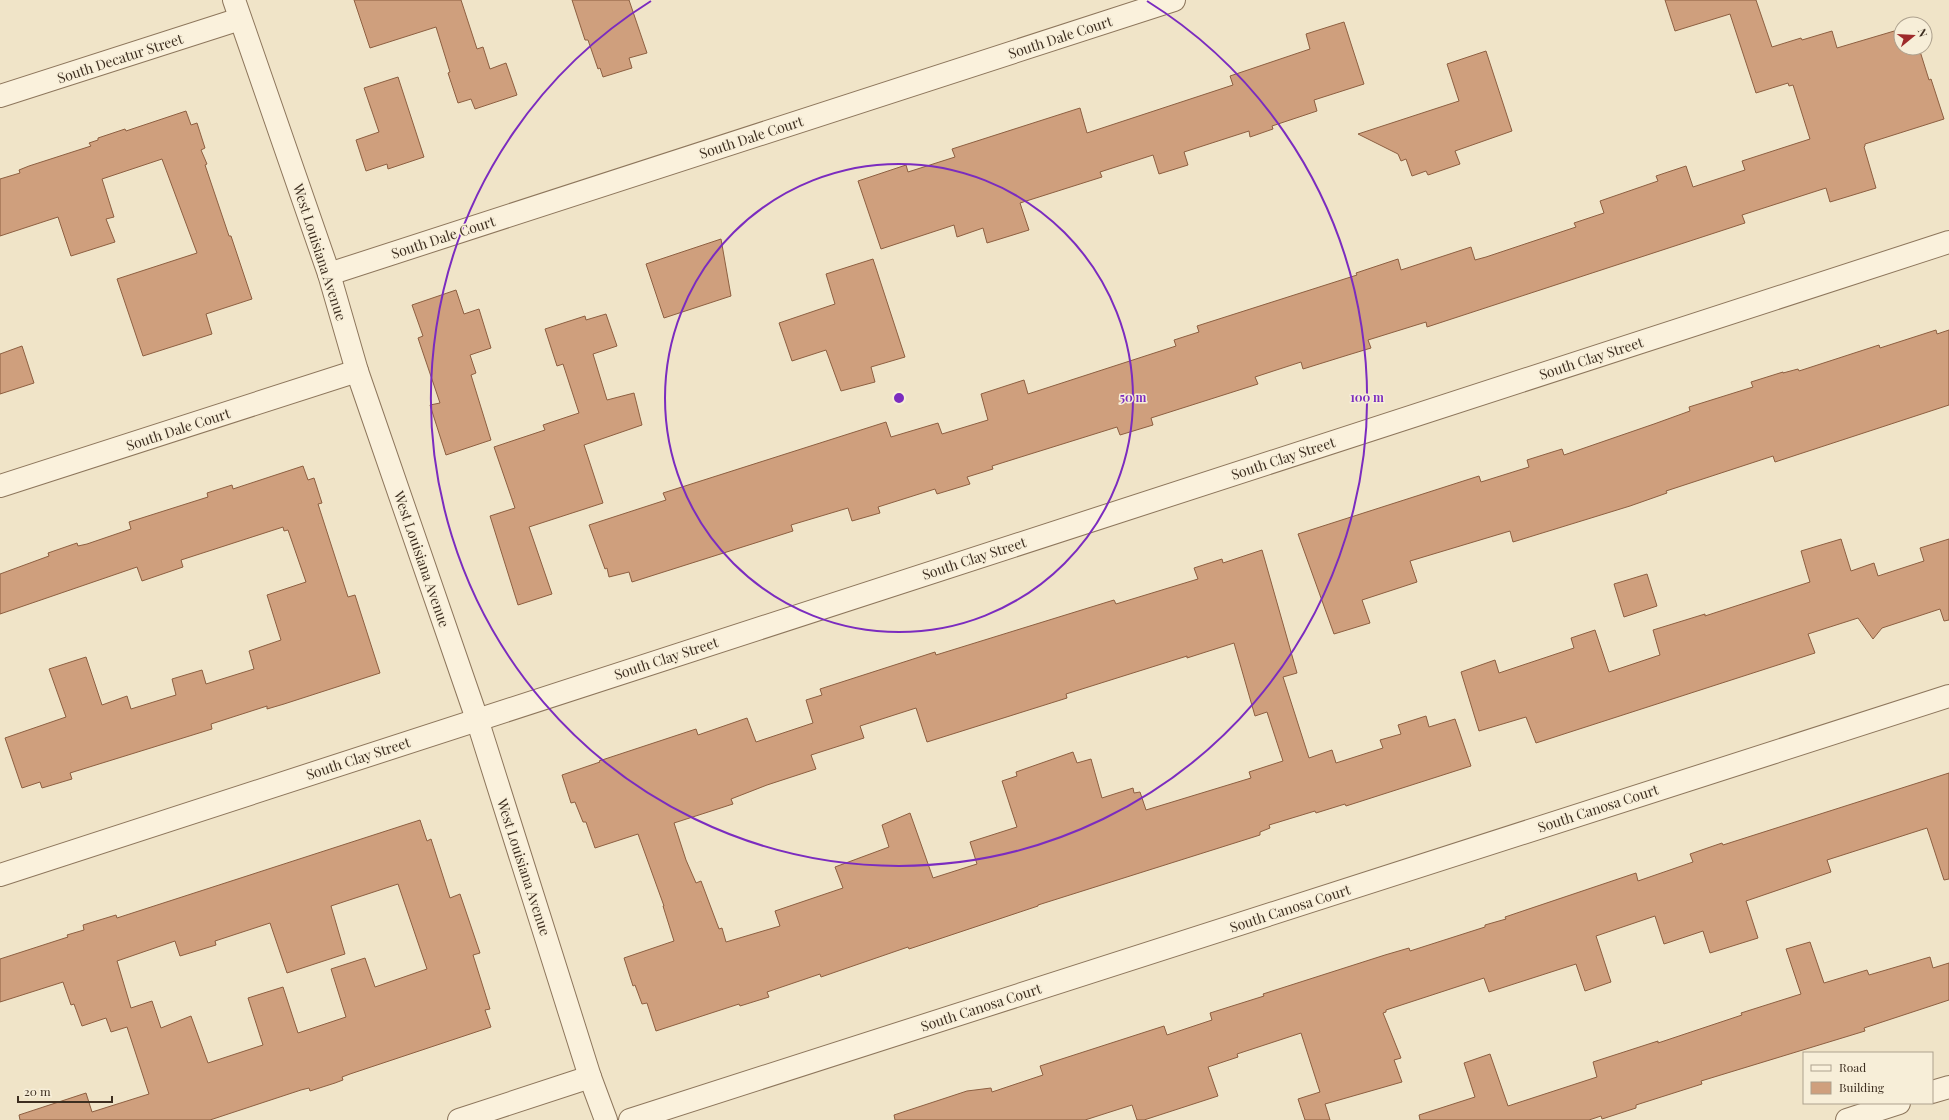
<svg xmlns="http://www.w3.org/2000/svg" width="1949" height="1120" font-family="'Playfair Display',serif">
<style>
.building{fill:#cf9f7d;stroke:#8d5f41;fill-rule:evenodd}
.lines{fill:none;stroke-linecap:round;stroke-linejoin:round}
.minor-casing{stroke:#8d765c;stroke-width:24}
.tertiary-casing{stroke:#8d765c;stroke-width:24}
.minor{stroke:#faf1dc;stroke-width:22}
.tertiary{stroke:#faf1dc;stroke-width:22}
.ring{fill:none;stroke:#7b2cbf;stroke-width:2}
.labels{text-anchor:middle;dominant-baseline:central;stroke-width:3;stroke-linejoin:round;paint-order:stroke}
.street-label{font-size:14px;fill:#3d2e20;stroke:#f7eed8}
.centre{fill:#7b2cbf;stroke:#f7eed8;stroke-width:2}
.ring-label{font-size:12px;text-anchor:middle;font-weight:bold;fill:#7b2cbf;stroke:#f7eed8;stroke-width:3;stroke-linejoin:round;paint-order:stroke}
</style>
<rect width="100%" height="100%" fill="#f0e4c8"/>
<g class="building">
<polygon points="354,0 461,0 477,49 483,47 490,69 506,63 517,95 475,109 471,99 458,103 448,73 450,72 436,27 370,48"/>
<polygon points="572,0 629,0 647,53 629,58 632,68 603,77 600,68 598,69 588,40 585,40"/>
<polygon points="1665,0 1756,0 1772,47 1801,38 1802,40 1832,31 1837,48 1901,29 1901,48 1919,48 1929,80 1931,79 1944,119 1865,144 1865,146 1864,147 1876,188 1830,202 1826,188 1742,215 1745,223 1427,327 1426,322 1368,340 1371,348 1348,355 1303,369 1301,362 1255,377 1258,384 1151,418 1153,425 1120,435 1117,427 992,466 993,469 967,477 970,484 937,494 935,489 878,507 880,513 852,521 848,508 791,525 793,531 632,582 629,572 609,577 607,568 605,569 589,525 666,500 663,493 886,422 891,437 938,423 942,434 988,420 981,394 1024,380 1028,394 1176,346 1174,340 1199,332 1197,326 1357,275 1356,273 1398,259 1401,270 1471,247 1475,260 1486,257 1576,227 1574,223 1604,213 1600,201 1658,181 1656,176 1686,166 1693,187 1745,170 1742,161 1810,139 1793,85 1789,86 1788,83 1756,93 1730,14 1675,31"/>
<polygon points="1344,22 1364,84 1314,100 1317,111 1272,126 1273,129 1250,137 1249,131 1184,152 1188,165 1159,174 1153,155 1100,172 1102,177 1020,203 1029,230 987,243 983,228 957,237 954,225 881,249 858,181 906,165 908,172 955,157 952,149 1080,108 1087,133 1233,85 1230,76 1310,49 1306,34"/>
<polygon points="1486,51 1512,131 1455,151 1460,164 1428,175 1426,171 1412,176 1406,159 1401,161 1398,154 1358,134 1459,101 1447,64"/>
<polygon points="398,77 424,157 388,169 387,164 366,171 356,140 379,132 364,88"/>
<polygon points="186,111 191,125 197,123 205,148 201,150 207,164 205,165 229,236 231,236 252,299 206,314 212,334 143,356 117,279 197,253 162,159 102,179 114,217 106,219 115,242 71,256 58,217 0,236 0,179 20,173 19,170 29,166 91,146 89,143 98,140 98,138 125,129 126,131"/>
<polygon points="721,239 731,296 664,318 646,264"/>
<polygon points="873,259 905,357 871,367 875,382 841,391 826,350 792,361 779,323 835,304 826,274"/>
<polygon points="456,290 464,314 479,309 491,348 470,355 476,373 471,375 491,440 446,455 430,405 440,403 418,338 423,336 412,305"/>
<polygon points="606,314 617,346 593,354 607,400 634,393 642,425 584,445 603,503 529,527 552,594 518,605 490,516 515,508 494,447 545,430 543,425 579,413 563,364 557,366 545,329 585,316 586,320"/>
<polygon points="1936,330 1937,334 1949,330 1949,405 1775,462 1773,456 1666,491 1667,493 1630,506 1513,542 1510,531 1410,561 1417,582 1362,600 1370,623 1334,634 1298,534 1479,476 1481,482 1529,467 1527,460 1562,449 1564,455 1654,424 1690,411 1689,407 1753,387 1751,382 1783,372 1783,373 1798,369 1799,371 1879,345 1880,348"/>
<polygon points="22,346 34,383 0,394 0,354"/>
<polygon points="303,466 308,480 314,478 322,503 318,504 348,597 355,595 380,673 284,704 267,709 267,706 211,724 212,729 70,773 72,779 42,788 40,782 22,788 5,738 66,717 49,669 86,657 102,705 127,696 131,709 176,695 172,679 202,670 206,684 254,669 249,651 281,640 267,595 306,582 288,530 284,531 283,527 181,560 183,567 142,581 137,567 0,614 0,574 49,556 48,553 77,543 78,546 87,544 131,529 129,522 208,497 207,493 232,485 233,489"/>
<polygon points="1841,539 1851,571 1874,563 1878,576 1924,561 1920,548 1949,539 1949,620 1944,621 1940,609 1882,628 1873,639 1858,618 1808,634 1815,653 1536,743 1526,717 1479,731 1461,672 1495,660 1499,673 1574,648 1571,638 1595,630 1609,672 1660,655 1653,630 1705,614 1705,616 1810,582 1801,551"/>
<path d="M1262 550 1297 673 1283 677 1309 758 1332 750 1336 763 1383 748 1380 740 1401 734 1398 725 1426 716 1429 727 1455 719 1471 766 1346 806 1345 804 1316 813 1315 811 1269 825 1270 828 1260 832V835L1038 905V906L909 949 908 947 821 977 820 974 767 992 769 997 740 1006 739 1004 656 1031 647 1003 642 1004 635 985 633 986 624 958 674 941 663 906H664L638 834 595 848 586 822H583L575 802 571 803 562 775 600 762 599 761 696 729 698 735 747 718 756 742 813 723 806 700 822 695 820 689 935 652 936 655 1114 600 1116 604 1198 579 1194 568 1222 559 1223 563ZM1234 643 1255 716 1267 712 1283 761 1249 772 1251 778 1146 810 1140 792 1134 793 1133 788 1102 798 1091 759 1077 763 1073 752 1016 772 1017 776 1002 781 1017 827 970 842 977 864 933 878 910 813 882 825 889 847 835 867 843 888 775 911 780 926 726 942 722 928 719 929 701 881 696 883 686 860 674 823 733 804 731 799 767 785 816 769 811 755 864 738 860 726 916 708 927 742 1067 698 1066 694 1187 656V658Z"/>
<polygon points="1647,574 1657,606 1624,617 1614,584"/>
<polygon points="1949,773 1949,879 1944,880 1927,828 1827,860 1831,872 1746,901 1758,938 1710,953 1703,931 1664,944 1655,916 1596,936 1611,982 1585,991 1576,964 1489,992 1484,978 1386,1010 1386,1012 1383,1013 1401,1058 1394,1060 1402,1082 1325,1104 1330,1120 1305,1120 1298,1099 1320,1092 1301,1033 1237,1054 1238,1057 1208,1067 1218,1096 1144,1120 1137,1120 1132,1105 1085,1120 895,1120 894,1115 967,1091 991,1088 992,1092 1043,1075 1040,1066 1164,1026 1167,1035 1212,1020 1210,1013 1264,996 1263,994 1385,955 1409,948 1410,951 1485,927 1485,925 1506,919 1505,917 1636,873 1638,881 1693,862 1690,854 1722,843 1723,845"/>
<path d="M420 820 427 841 431 839 450 898 460 894 480 953 473 955 490 1009 485 1010 491 1027 350 1074 342 1077 343 1080 335 1083 310 1091 309 1088 301 1090 210 1120H20L19 1115 86 1093 92 1112 149 1094 127 1027 111 1032 106 1018 82 1026 74 1004 71 1005 63 982 0 1002V959L68 937 67 935 84 930 83 925 116 915 117 918ZM398 884 427 969 375 987 365 958 331 969 346 1017 298 1033 283 987 248 998 263 1045 208 1063 191 1016 161 1028 152 1001 131 1008 117 961 175 941 180 956 216 945 215 941 270 923 287 973 345 954 331 906Z"/>
<polygon points="1810,942 1824,983 1867,970 1869,975 1930,957 1933,968 1949,963 1949,1000 1864,1028 1865,1031 1701,1081 1702,1084 1636,1105 1636,1108 1602,1119 1601,1116 1589,1120 1420,1120 1419,1115 1475,1097 1464,1063 1490,1054 1508,1106 1597,1077 1593,1062 1658,1041 1658,1043 1742,1015 1741,1013 1801,994 1786,949"/>
</g>
<g class="lines">
<g class="minor-casing">
<g id="minor">
<polyline points="0,96 240,19"/>
<polyline points="329,274 1174,0"/>
<polyline points="0,486 357,371"/>
<polyline points="0,875 1949,242"/>
<polyline points="1932,1092 1949,1087"/>
<polyline points="459,1120 590,1077"/>
<polyline points="630,1120 1949,696"/>
<polyline points="1847,1120 1899,1103"/>
</g>
</g>
<g class="tertiary-casing">
<polyline id="tertiary" points="234,0 329,274 357,371 477,719 590,1077 606,1120"/>
</g>
<use href="#minor" class="minor"/>
<use href="#tertiary" class="tertiary"/>
</g>
<g class="ring">
<circle cx="899" cy="398" r="234"/>
<path d="M1147 1A468 468 0 1 1 651 1"/>
</g>
<g class="labels">
<g class="street-label">
<text transform="translate(1060 37) rotate(-18)">South Dale Court</text>
<text transform="translate(120 58) rotate(-18)">South Decatur Street</text>
<text transform="translate(751 137) rotate(-18)">South Dale Court</text>
<text transform="translate(443 237) rotate(-18)">South Dale Court</text>
<text transform="translate(320 252) rotate(72)">West Louisiana Avenue</text>
<text transform="translate(1591 358) rotate(-18)">South Clay Street</text>
<text transform="translate(178 429) rotate(-18)">South Dale Court</text>
<text transform="translate(1283 458) rotate(-18)">South Clay Street</text>
<text transform="translate(974 558) rotate(-18)">South Clay Street</text>
<text transform="translate(422 559) rotate(71)">West Louisiana Avenue</text>
<text transform="translate(666 658) rotate(-18)">South Clay Street</text>
<text transform="translate(358 758) rotate(-18)">South Clay Street</text>
<text transform="translate(1598 808) rotate(-18)">South Canosa Court</text>
<text transform="translate(524 867) rotate(72)">West Louisiana Avenue</text>
<text transform="translate(1290 908) rotate(-18)">South Canosa Court</text>
<text transform="translate(981 1007) rotate(-18)">South Canosa Court</text>
</g>
</g>
<circle cx="899" cy="398" r="6" class="centre"/>
<g class="ring-label">
<text x="1133" y="402">50 m</text>
<text x="1367" y="402">100 m</text>
</g>
<rect x="1803" y="1052" width="130" height="52" fill="#f7eed8" stroke="#ada18e"/>
<rect x="1811" y="1065" width="20" height="6" fill="#faf1dc" stroke="#ada18e"/>
<text x="1839" y="1072" font-size="12" fill="#3d2e20">Road</text>
<rect x="1811" y="1082" width="20" height="12" fill="#cf9f7d" stroke="#ada18e"/>
<text x="1839" y="1092" font-size="12" fill="#3d2e20">Building</text>
<g transform="translate(1913 36) rotate(72)"><circle r="19" fill="#f7eed8" stroke="#ada18e"/>
<path d="M0-3L7 15L0 10L-7 15Z" fill="#9e2a2b"/>
<text y="-6" font-size="11" font-weight="bold" text-anchor="middle" fill="#3d2e20">N</text>
</g>
<path d="M18 1096v6h94v-6" fill="none" stroke="#3d2e20" stroke-width="2"/>
<text x="24" y="1096" font-size="12" fill="#3d2e20" stroke="#f7eed8" stroke-width="3" paint-order="stroke">20 m</text>
</svg>
